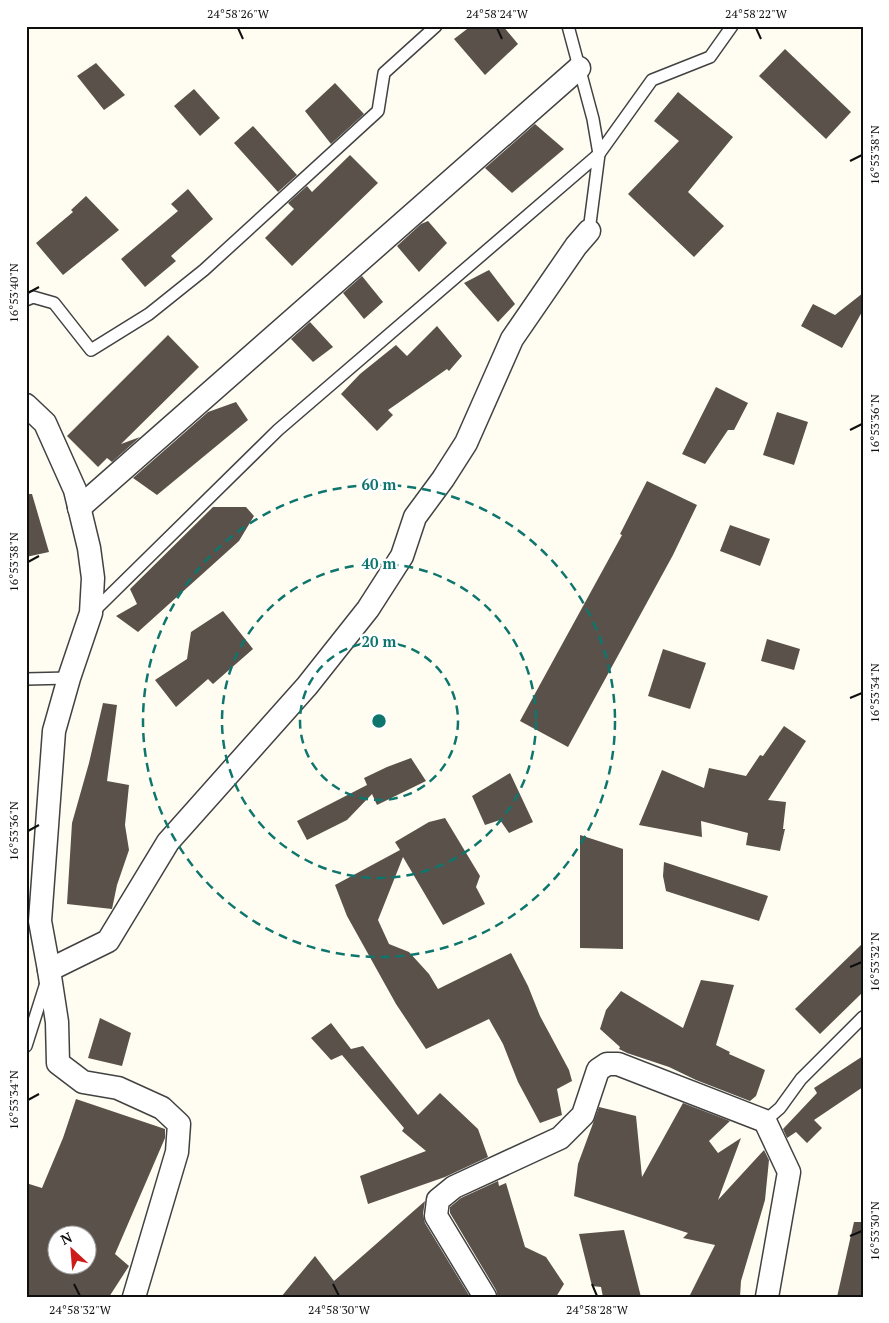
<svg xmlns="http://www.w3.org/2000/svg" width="889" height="1323" font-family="'PT Serif',serif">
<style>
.building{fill:#59514a;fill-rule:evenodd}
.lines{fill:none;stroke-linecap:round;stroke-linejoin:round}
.service-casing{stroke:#424242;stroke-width:14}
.minor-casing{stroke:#424242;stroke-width:25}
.service{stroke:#fff;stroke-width:11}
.minor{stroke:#fff;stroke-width:22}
.ticks{fill:none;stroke:#0f0f0f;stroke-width:2}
.ring{fill:none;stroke:#0f766e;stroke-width:2.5;stroke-dasharray:9 6}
.centre{fill:#0f766e;stroke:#fff;stroke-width:2.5}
.ring-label{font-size:15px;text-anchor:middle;font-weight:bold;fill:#0f766e;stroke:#fff;stroke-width:5;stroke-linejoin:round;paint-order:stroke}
.neatline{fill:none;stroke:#0f0f0f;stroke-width:2}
.ticks-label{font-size:12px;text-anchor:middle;fill:#0f0f0f}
</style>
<rect width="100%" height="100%" fill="#fffdf1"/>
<g class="building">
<polygon points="471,26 503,26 518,44 485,75 454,39"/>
<polygon points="785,49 851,112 826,139 759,76"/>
<polygon points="96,63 125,95 104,110 77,76"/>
<polygon points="335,83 364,114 331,144 305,111"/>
<polygon points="194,89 220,118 200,136 174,106"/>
<polygon points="678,92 733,137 688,192 724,226 694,257 628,194 679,141 654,121"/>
<polygon points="535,124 564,149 512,193 485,168"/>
<polygon points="253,126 297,175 278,192 234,143"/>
<polygon points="350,155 378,183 292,266 265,238 294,209 288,203 307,186 312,192"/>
<polygon points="188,189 213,219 171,256 176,261 145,287 121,259 178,211 171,204"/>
<polygon points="86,196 119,230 63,275 36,243 73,212 71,210"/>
<polygon points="428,221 447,243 419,272 397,246 421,224"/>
<polygon points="489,270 515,304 498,322 464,283"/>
<polygon points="362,276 383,302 364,319 343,293"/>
<polygon points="863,293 863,310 842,348 801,326 813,304 835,315"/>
<polygon points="310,322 333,347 313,362 291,339"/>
<polygon points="437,326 462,356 449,371 447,369 388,410 393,415 377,431 341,394 360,374 396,345 407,356"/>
<polygon points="168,335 199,367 121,444 140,437 112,462 107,458 98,467 67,436"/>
<polygon points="716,387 748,403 734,430 728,430 705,464 682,454"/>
<polygon points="236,402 248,420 157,495 133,478 208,412"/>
<polygon points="777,412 808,422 794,465 763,455"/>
<polygon points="647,481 697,505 673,555 568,747 520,721 622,535 620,534"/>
<polygon points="26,494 32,494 49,552 26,557"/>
<polygon points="213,507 246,507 254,516 239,541 138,632 116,616 137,604 130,589"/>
<polygon points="730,525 770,539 760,566 720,551"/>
<polygon points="223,611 253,649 213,684 208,679 176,707 155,680 187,659 191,632"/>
<polygon points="767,639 800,649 794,670 761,661"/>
<polygon points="663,649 706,663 690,709 648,696"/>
<polygon points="103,703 117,705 107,781 129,785 125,825 129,850 117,885 112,909 67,904 72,823 89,763"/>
<polygon points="784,726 806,741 768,800 786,802 783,829 785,829 780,851 746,845 748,833 701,821 702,837 639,825 662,770 704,788 709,768 746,776 760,755 763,756"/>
<polygon points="411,758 426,781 377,805 372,794 347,820 307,840 297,821 367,785 364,778 387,767"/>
<polygon points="510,773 533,822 509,833 500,820 485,825 472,796"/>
<polygon points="445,818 480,876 476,887 485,904 443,925 403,857 378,920 389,944 409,952 429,974 438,989 511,953 528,986 540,1016 569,1070 572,1081 557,1089 562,1115 540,1123 518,1082 503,1044 489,1019 426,1049 396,1004 347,916 335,885 400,850 395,842 429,822"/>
<polygon points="580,835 623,849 623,949 580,948"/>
<polygon points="664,862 768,896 759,921 666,891 663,876"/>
<polygon points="863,943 863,992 820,1034 795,1009"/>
<polygon points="701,980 734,985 716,1045 730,1052 729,1054 765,1070 756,1096 750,1101 696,1080 669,1067 627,1053 619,1049 620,1047 600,1029 606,1010 621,991 683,1028"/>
<polygon points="100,1018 131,1033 122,1066 88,1058"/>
<polygon points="331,1023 351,1049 363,1046 418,1115 440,1093 478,1129 488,1157 445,1177 368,1204 360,1176 426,1151 402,1131 404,1128 342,1055 331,1060 311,1038"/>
<polygon points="863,1056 863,1087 814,1120 822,1128 807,1143 796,1132 787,1138 783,1129 817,1093 814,1088"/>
<path d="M76 1099 165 1129V1138L115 1254 129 1266 109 1297H26V1183L42 1188 63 1138ZM58 1236H88V1266H58Z"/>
<polygon points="683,1103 730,1121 709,1141 718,1153 741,1138 718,1200 764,1150 769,1160 765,1200 741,1281 740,1297 689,1297 715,1245 683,1238 688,1233 574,1196 578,1164 599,1107 636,1116 642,1177"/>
<polygon points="498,1181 499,1186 506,1183 525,1247 546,1257 564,1284 556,1297 498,1297 496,1290 450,1213 450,1207 461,1198"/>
<polygon points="425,1201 423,1214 425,1223 470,1297 281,1297 315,1256 334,1281"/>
<polygon points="854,1222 863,1222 863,1297 837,1297"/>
<polygon points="624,1230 641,1297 603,1297 601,1287 592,1286 579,1234"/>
</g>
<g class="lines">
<g class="service-casing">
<g id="service">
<polyline points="568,26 593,119 599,154 652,80 710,57 732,26"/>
<polyline points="26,300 33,297 54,303 91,350 149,314 204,270 378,111 384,73 436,26"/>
<polyline points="93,612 278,430 599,154 589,231"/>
<polyline points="26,679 69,678"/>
<polyline points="26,1046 46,983"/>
<polyline points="765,1121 780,1108 801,1079 863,1017"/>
</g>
</g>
<g class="minor-casing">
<g id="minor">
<polyline points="26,405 45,423 75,490 89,548 93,578 91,613 69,678 54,731 40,921 49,970 57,1022 58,1063 83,1082 118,1088 162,1108 179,1124 177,1152 134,1297"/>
<polyline points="79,508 579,68"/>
<polyline points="49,970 108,941 168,842 307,686 368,609 402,556 415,517 443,479 466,443 512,339 576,246 589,231"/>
<polyline points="485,1297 436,1216 438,1200 454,1187 560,1138 583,1115 598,1070 607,1064 618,1064 765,1121 789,1172 767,1297"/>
</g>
</g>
<use href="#service" class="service"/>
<use href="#minor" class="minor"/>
</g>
<path class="ticks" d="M238 28 243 39M497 28 502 39M756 28 761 39M850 161 862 155M28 293 39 287M850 430 862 424M28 562 39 556M850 698 862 693M28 831 39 825M850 967 862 962M28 1100 39 1094M850 1236 862 1231M74 1284 80 1296M333 1284 339 1296M592 1284 597 1296"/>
<g class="ring">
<circle cx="379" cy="721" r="79"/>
<circle cx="379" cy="721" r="157"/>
<circle cx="379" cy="721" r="236"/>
</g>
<circle cx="379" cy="721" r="8" class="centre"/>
<g class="ring-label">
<text x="379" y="490">60 m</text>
<text x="379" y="569">40 m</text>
<text x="379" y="647">20 m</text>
</g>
<rect width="889" height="1323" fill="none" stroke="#ffffff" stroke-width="55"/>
<g transform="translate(72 1250) rotate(334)"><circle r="24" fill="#ffffff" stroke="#9f9f9f"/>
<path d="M0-4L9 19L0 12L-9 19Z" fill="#ce1a18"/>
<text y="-8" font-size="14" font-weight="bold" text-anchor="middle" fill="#0f0f0f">N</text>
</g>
<rect x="28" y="28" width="834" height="1268" class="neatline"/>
<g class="ticks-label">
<text x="238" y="18">24°58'26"W</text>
<text x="497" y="18">24°58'24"W</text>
<text x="756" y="18">24°58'22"W</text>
<text transform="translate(875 155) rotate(-90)" y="4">16°53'38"N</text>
<text transform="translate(14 293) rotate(-90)" y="4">16°53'40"N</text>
<text transform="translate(875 424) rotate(-90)" y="4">16°53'36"N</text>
<text transform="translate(14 562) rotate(-90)" y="4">16°53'38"N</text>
<text transform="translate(875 693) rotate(-90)" y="4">16°53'34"N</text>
<text transform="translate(14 831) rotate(-90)" y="4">16°53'36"N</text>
<text transform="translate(875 962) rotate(-90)" y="4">16°53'32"N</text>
<text transform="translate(14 1100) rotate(-90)" y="4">16°53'34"N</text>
<text transform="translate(875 1231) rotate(-90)" y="4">16°53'30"N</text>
<text x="80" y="1314">24°58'32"W</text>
<text x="339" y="1314">24°58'30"W</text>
<text x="597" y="1314">24°58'28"W</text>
</g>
</svg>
